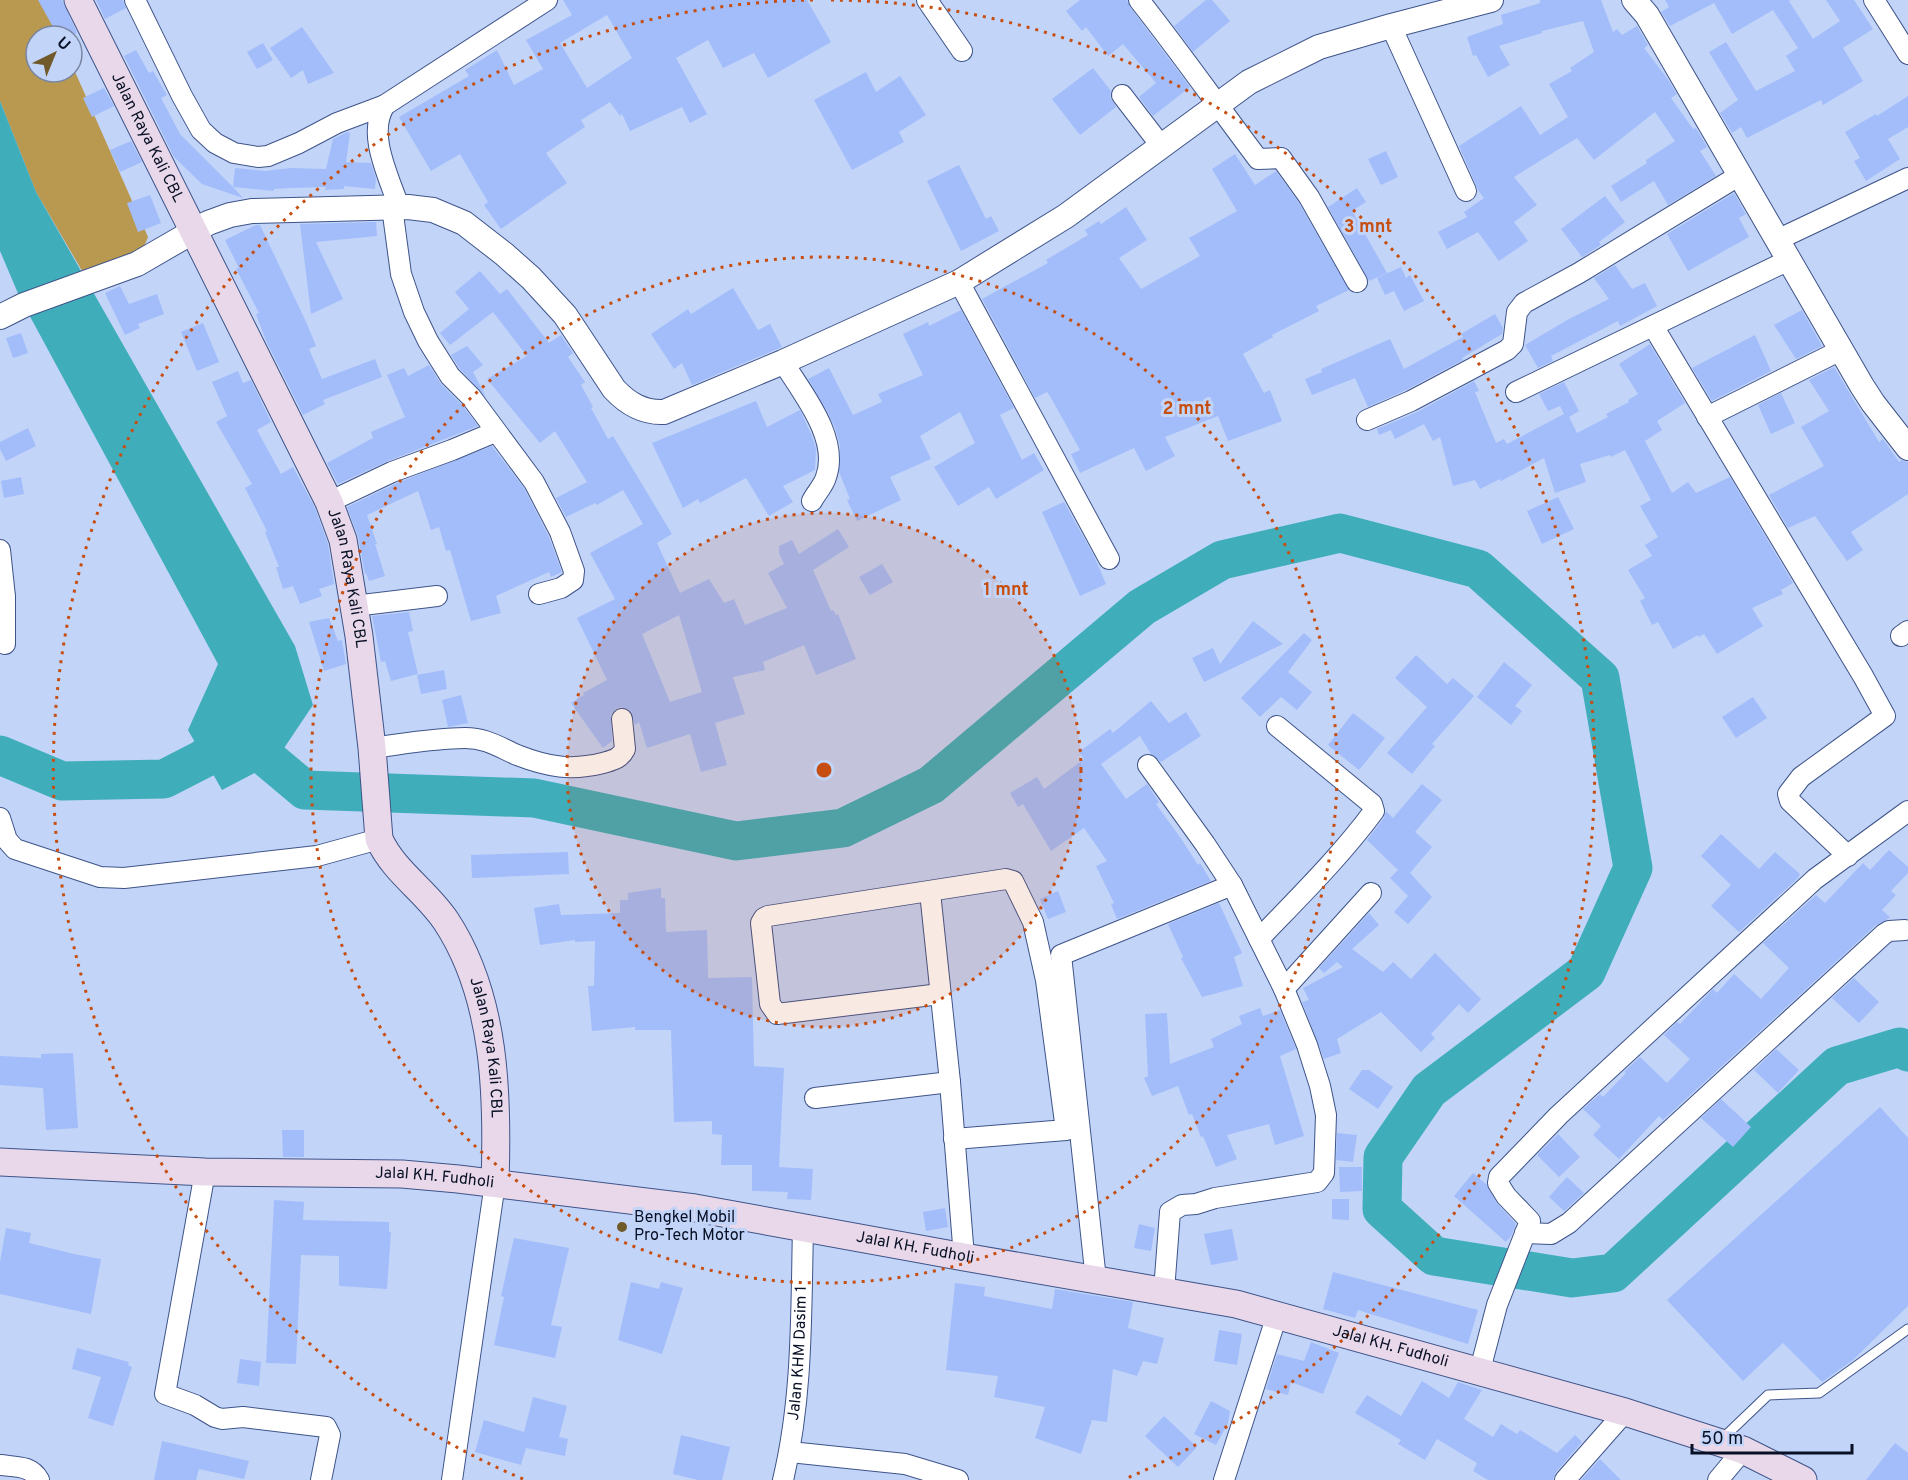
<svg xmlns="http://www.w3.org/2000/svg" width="1908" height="1480" font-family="Overpass,sans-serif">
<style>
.forest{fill:#b99850}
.water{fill:#40aeba}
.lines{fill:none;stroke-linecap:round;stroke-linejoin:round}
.river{stroke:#40aeba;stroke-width:39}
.building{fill:#a2bdfa;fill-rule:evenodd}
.service-casing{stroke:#3e5489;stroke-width:11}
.minor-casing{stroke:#3e5489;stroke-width:22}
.tertiary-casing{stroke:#3e5489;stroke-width:26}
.secondary-casing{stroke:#3e5489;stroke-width:29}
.service{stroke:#fff;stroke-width:9}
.minor{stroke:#fff;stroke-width:20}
.tertiary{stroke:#fff;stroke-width:24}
.secondary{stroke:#e8d8e9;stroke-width:27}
.ring{fill:none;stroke:#c64e10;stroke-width:3;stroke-dasharray:3 6}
.poi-dot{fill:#705a2a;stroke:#c3d4f9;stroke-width:2}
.labels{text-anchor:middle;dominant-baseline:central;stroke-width:6;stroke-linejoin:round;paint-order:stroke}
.street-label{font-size:16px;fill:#081025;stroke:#c3d4f9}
.poi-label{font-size:16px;fill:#081025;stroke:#c3d4f9;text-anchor:start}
.centre{fill:#c64e10;stroke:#c3d4f9;stroke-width:3}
.ring-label{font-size:18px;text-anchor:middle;font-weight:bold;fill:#c64e10;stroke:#c3d4f9;stroke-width:6;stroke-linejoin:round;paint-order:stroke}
</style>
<rect width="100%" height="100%" fill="#c3d4f9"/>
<polygon class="forest" points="0,0 43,0 59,36 36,36 36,72 72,72 72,65 148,237 137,264 88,281 36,192 0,101"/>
<polygon class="water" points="0,101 36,192 295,646 313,705 274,763 222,790 188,730 218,664 20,298 0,251"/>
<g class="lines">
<g class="river">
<polyline points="243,727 256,749 305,790 534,798 736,841 843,828 931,785 1142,607 1222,560 1340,533 1478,569 1600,678 1633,868 1586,972 1429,1090 1383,1157 1382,1209 1434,1256 1572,1278 1613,1273 1837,1066 1900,1047 1908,1052"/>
<polyline points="0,755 62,781 164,779 203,759 243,727 243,724"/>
</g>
</g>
<g class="building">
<polygon points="38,0 62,0 77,33 71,36 58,36"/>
<polygon points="96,0 123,0 126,8 105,19"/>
<path d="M563 0H807L831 42 768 78 754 53 723 68 708 40 676 58 707 114 690 123 682 107 630 131 622 114 620 116 610 102 581 120 585 127 546 153 567 183 501 229 484 205 488 202 460 154 431 171 399 117 469 76 465 70 497 50 514 85 543 69 526 40 572 15ZM607 15 632 58 587 88 560 43Z"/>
<polygon points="1080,0 1127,0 1130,7 1190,87 1153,116 1139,97 1156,83 1123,44 1108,56 1086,27 1082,31 1066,11"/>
<polygon points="1206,0 1212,0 1230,21 1193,52 1174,26"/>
<polygon points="1540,0 1601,0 1613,32 1617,29 1622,35 1637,26 1648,45 1644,48 1667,78 1677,94 1671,98 1693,129 1696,128 1707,147 1700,151 1716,176 1668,205 1654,181 1621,202 1611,186 1647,163 1646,160 1675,141 1655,112 1594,160 1577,138 1514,177 1537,205 1514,222 1528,241 1499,261 1478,232 1447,249 1438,232 1467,217 1464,212 1484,198 1478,190 1459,146 1521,106 1540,135 1568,117 1549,84 1572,71 1570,68 1594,52 1583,21 1542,31 1542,33 1499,46 1510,65 1488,77 1476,55 1473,56 1467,37 1503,24 1501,15 1540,3"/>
<polygon points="1665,0 1791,0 1789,1 1813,39 1840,21 1826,0 1854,0 1873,29 1843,48 1863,81 1823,105 1821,100 1747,138 1741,127 1732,133 1720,113 1738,100 1709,52 1726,42 1756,91 1795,71 1786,56 1798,48 1773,10 1732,34 1714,3 1670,26 1661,12 1669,7"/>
<polygon points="302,27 334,73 308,84 303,70 291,78 270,48"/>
<polygon points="263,43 273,60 257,69 247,52"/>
<polygon points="136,50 149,73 153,71 167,95 161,98 180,134 233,187 235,168 265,171 290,168 326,169 333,139 347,132 350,133 346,162 371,163 376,178 375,189 344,186 344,189 325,190 326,187 290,188 274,189 274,191 233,187 243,198 202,184 174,157 124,56"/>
<polygon points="1093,68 1111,91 1110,97 1116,107 1080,135 1052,99"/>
<polygon points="866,72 876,92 900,76 926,115 899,132 904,142 852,170 814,100"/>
<polygon points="104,88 114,106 92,117 83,98"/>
<polygon points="1908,96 1908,127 1888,139 1900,159 1866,181 1854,161 1860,158 1845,132 1876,114 1877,116"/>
<polygon points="131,141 142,162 120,172 110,150"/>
<polygon points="1386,151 1398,177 1381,185 1368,159"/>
<polygon points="1235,154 1255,185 1276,171 1299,203 1349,290 1316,306 1319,311 1272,335 1273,337 1243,354 1264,393 1270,390 1282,421 1228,441 1218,416 1165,437 1175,456 1146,471 1134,448 1080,473 1071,454 1080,450 1050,396 1047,392 1035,398 982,299 1048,263 1046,260 1088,235 1085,230 1099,221 1101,224 1126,207 1147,240 1119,258 1141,289 1200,256 1189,238 1237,211 1212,169"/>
<polygon points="959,165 986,219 991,216 999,231 961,251 927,181"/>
<polygon points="1357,188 1366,202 1352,211 1387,273 1369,281 1328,207"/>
<polygon points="1734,193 1746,214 1739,218 1749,237 1688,271 1667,234"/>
<polygon points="150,195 161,223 138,232 127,203"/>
<polygon points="1605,196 1625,222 1599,242 1601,245 1582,257 1561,229"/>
<polygon points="376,222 377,236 316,242 343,299 311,314 300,224"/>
<polygon points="256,225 260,225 307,324 316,346 309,349 322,379 375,359 382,377 323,400 325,404 303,415 266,341 256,314 259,313 236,269 239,268 225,240"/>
<polygon points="1615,265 1632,289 1645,283 1657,306 1620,326 1618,321 1551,356 1553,361 1538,368 1525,345 1569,319 1609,299 1594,278"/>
<polygon points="1401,267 1406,278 1410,275 1424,301 1404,311 1394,291 1385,295 1377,278"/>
<path d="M480 271 500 294 507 289 549 343 561 335 573 353 568 357 585 382 581 385 593 407 591 408 608 439 613 436 672 534 657 543 680 593 709 579 724 603 734 599 745 625 787 608 768 573 784 564 779 553V546L792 540 799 554 838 529 849 547 813 570 831 611 833 610 836 615 838 614 856 659 816 675 804 645 763 662 765 670 733 677 745 714 715 723 727 765 701 772 690 734 647 748 639 722 635 725 631 712 621 707 616 709 611 714 612 741 603 748 571 703 584 695 583 693 607 680 577 618 615 599 590 553 643 524 623 490 597 505 595 503 566 517 556 498 587 482 555 431 540 443 487 379 527 356 493 312 450 345 440 333 469 309 455 292ZM679 615 702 692 670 702 642 634Z"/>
<polygon points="120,286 129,304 157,294 164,314 138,324 140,328 125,335 105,293"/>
<polygon points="733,288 758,330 770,324 782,347 692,385 682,363 674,369 651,334 688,309 691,314"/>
<polygon points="961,310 1014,408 1000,415 1022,460 1034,453 1044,470 996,499 989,487 958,506 934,467 975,443 960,412 920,436 931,459 890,477 901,500 857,521 847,500 850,499 839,472 840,446 835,428 827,411 808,379 829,368 853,415 882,402 878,394 923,375 903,334 928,322 929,326"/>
<polygon points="1802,310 1822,346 1796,359 1774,325"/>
<polygon points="1495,314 1503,328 1502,334 1462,358 1463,360 1406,390 1368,407 1355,378 1312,395 1305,379 1322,372 1321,369 1390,339 1404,369 1463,337 1461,334"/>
<polygon points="203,323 219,362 197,371 181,332"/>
<polygon points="21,333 28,353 13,358 6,338"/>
<polygon points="1755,335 1771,371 1712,401 1692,368"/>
<polygon points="1650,344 1685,403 1657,421 1662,430 1645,441 1672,493 1688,482 1696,493 1730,477 1793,583 1781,590 1783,594 1752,608 1763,626 1717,654 1704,634 1699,637 1698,635 1673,649 1658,622 1652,625 1640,601 1645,598 1628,570 1652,556 1645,545 1658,537 1640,506 1651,500 1625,450 1611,457 1610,455 1580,464 1586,482 1555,493 1544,458 1501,481 1500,479 1480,489 1475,480 1453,486 1440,437 1433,441 1424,424 1395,439 1391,430 1379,435 1377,429 1417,412 1474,381 1479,391 1475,392 1496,443 1504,439 1507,444 1564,414 1560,406 1548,411 1539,394 1564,382 1579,411 1569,417 1577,433 1608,417 1606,414 1629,402 1628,400 1638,394 1619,364"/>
<polygon points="467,346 483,365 473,372 486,397 459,368 451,355"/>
<polygon points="429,365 441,384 462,405 478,426 388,461 338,484 327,463 373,438 371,432 405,417 387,375 404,368 408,376"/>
<polygon points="1834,367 1879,442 1883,439 1899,462 1902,460 1908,462 1908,494 1851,532 1863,550 1847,561 1815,516 1788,528 1769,495 1824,466 1801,427 1829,411 1809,380"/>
<polygon points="238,371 243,383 251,380 271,422 257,430 281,474 293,467 315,508 328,544 334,584 319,589 322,596 300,604 293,586 283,589 276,567 279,567 265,532 267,531 245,488 252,484 216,422 227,416 212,382"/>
<polygon points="1781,393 1795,423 1771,434 1758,405"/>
<polygon points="756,401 767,427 800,410 812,436 816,449 815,470 783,486 793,502 769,516 746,478 700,503 698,499 683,508 652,443"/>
<polygon points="28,428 36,446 6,461 0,449 0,442"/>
<polygon points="492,446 524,488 549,537 562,572 551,577 549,572 496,596 501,613 471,621 450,550 446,551 439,527 431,530 418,491 367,515 377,544 375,544 385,576 369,581 366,573 365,574 358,537 347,507 397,483"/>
<polygon points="21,477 24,494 4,498 1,481"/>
<polygon points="1558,497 1574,529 1542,544 1527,511"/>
<polygon points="1064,502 1094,556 1106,584 1080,596 1042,512"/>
<polygon points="882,564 893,582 870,595 859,577"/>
<polygon points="409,612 413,631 408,632 418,674 391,681 385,661 381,662 372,616"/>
<polygon points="329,618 338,641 342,640 346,664 324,671 309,622"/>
<polygon points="1253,621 1283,644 1204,682 1192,658 1213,648 1220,664"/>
<polygon points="1304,633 1312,640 1288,672 1312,692 1297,710 1281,697 1260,717 1241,698"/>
<polygon points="1416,655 1447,684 1453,678 1474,696 1432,744 1435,746 1412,774 1387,753 1427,707 1395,678"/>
<polygon points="1504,662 1532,685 1515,706 1522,711 1511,725 1477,697"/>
<polygon points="444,670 447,689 421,694 417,675"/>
<polygon points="461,695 468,723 448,727 442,700"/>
<polygon points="1753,697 1767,718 1736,738 1722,717"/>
<polygon points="1151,701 1169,723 1186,712 1201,736 1161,762 1151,754 1140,736 1101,764 1126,799 1147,784 1159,802 1156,804 1182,840 1198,865 1200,863 1211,881 1117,919 1111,904 1114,903 1096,866 1107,861 1084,828 1051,851 1023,804 1018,807 1010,793 1037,777 1044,789 1084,759 1079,752 1110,729 1113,733"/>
<polygon points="1353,713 1385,738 1359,770 1328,745"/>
<polygon points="1422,784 1442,800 1415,832 1432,847 1410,873 1432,897 1408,924 1394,912 1408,896 1390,878 1398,870 1367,840 1384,818 1386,811 1393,818"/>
<polygon points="1721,834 1759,869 1775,852 1800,874 1798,878 1739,932 1711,906 1731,885 1701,856"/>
<polygon points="1889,850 1908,867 1908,873 1891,891 1896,895 1882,910 1890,917 1888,919 1876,925 1663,1120 1659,1116 1619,1159 1593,1135 1601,1126 1583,1109 1600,1094 1603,1097 1626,1073 1624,1072 1640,1057 1667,1083 1690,1059 1664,1035 1677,1022 1680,1024 1713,989 1717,993 1734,974 1761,999 1789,968 1763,943 1816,895 1825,903 1863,863 1870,870"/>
<polygon points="568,852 569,874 472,878 471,855"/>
<polygon points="661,888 661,898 665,898 666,932 707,930 708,978 752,977 754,1066 784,1068 779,1167 813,1169 811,1200 787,1199 788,1192 752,1191 752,1165 721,1165 722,1135 712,1134 712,1121 674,1122 671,1030 635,1030 635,1027 592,1031 588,986 594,986 595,941 575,942 575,940 540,945 534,908 559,904 561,915 620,913 620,900 628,900 628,893"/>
<polygon points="1058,891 1066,912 1048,919 1040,899"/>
<polygon points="1219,903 1242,953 1234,957 1243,986 1202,997 1181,958 1183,957 1168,924"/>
<polygon points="1369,913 1379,925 1352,949 1383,972 1393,962 1411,979 1435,953 1481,999 1468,1013 1459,1004 1431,1034 1435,1038 1421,1052 1381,1012 1337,1039 1341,1053 1324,1059 1302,1002 1309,1000 1303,988 1343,967 1337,962 1324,973 1319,968"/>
<polygon points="1854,978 1879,1002 1859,1023 1832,998"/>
<polygon points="1260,1008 1263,1016 1280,1010 1296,1049 1280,1056 1304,1136 1275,1145 1269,1124 1227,1135 1237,1159 1216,1167 1203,1136 1201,1137 1192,1114 1189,1115 1178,1086 1152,1096 1144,1078 1148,1076 1145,1014 1167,1013 1170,1064 1214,1047 1211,1039 1242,1024 1239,1016"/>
<polygon points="1776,1049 1799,1070 1778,1093 1754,1070"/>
<polygon points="73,1053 78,1128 46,1130 43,1088 0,1085 0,1056 41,1058 41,1054"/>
<polygon points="1362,1070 1369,1070 1393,1087 1378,1109 1349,1089"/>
<polygon points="1721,1099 1751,1127 1733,1147 1701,1118"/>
<polygon points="1880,1107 1908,1138 1908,1306 1853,1360 1822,1382 1783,1343 1743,1381 1667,1300"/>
<polygon points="282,1130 304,1130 304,1157 283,1157"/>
<polygon points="1337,1133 1357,1135 1353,1162 1336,1160"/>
<polygon points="1558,1134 1580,1157 1559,1177 1537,1155"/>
<polygon points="1339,1167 1362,1167 1362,1191 1340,1192"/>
<polygon points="1473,1173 1487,1185 1496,1202 1516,1224 1511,1236 1506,1242 1454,1196"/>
<polygon points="1567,1177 1584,1193 1564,1211 1549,1197"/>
<polygon points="1332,1199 1349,1199 1349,1220 1332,1219"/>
<polygon points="274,1200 304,1202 303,1220 389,1222 389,1232 391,1232 387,1289 339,1286 339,1256 301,1255 296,1364 266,1363"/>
<polygon points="945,1208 948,1227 926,1231 923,1212"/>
<polygon points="1139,1224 1155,1228 1151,1251 1134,1248"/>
<polygon points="6,1228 31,1233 29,1243 74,1254 101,1259 91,1314 0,1294 0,1262"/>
<polygon points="1232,1229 1238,1260 1211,1265 1204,1234"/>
<polygon points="514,1238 569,1248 551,1325 562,1327 555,1358 494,1345 504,1297 501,1296"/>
<polygon points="1333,1272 1478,1310 1468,1344 1358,1310 1355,1318 1323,1309"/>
<polygon points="631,1282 659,1289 661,1282 683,1288 662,1354 618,1340"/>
<polygon points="955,1283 985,1287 984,1296 1052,1309 1055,1289 1133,1302 1128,1328 1164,1338 1157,1364 1143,1361 1137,1376 1113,1369 1107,1422 1092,1420 1081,1454 1035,1438 1045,1407 994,1397 998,1376 946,1370"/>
<polygon points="1219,1330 1242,1334 1237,1365 1214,1361"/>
<polygon points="1311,1342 1339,1353 1323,1394 1291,1382 1288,1395 1266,1389 1277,1354 1304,1361"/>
<polygon points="77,1348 129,1362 128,1365 132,1367 113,1426 88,1418 101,1377 72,1369"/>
<polygon points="240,1359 261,1362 259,1386 237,1383"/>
<polygon points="1422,1381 1449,1398 1458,1382 1482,1390 1464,1419 1493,1437 1501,1424 1517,1434 1520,1430 1557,1453 1575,1435 1582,1442 1556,1472 1553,1480 1488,1480 1473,1471 1477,1463 1437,1439 1425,1460 1398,1444 1401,1440 1355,1413 1367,1395 1401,1416"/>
<polygon points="533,1397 567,1406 559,1437 568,1439 565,1456 526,1448 521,1465 475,1452 484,1420 524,1432"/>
<polygon points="1211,1401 1230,1411 1228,1423 1216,1445 1194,1434"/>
<polygon points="1164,1416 1197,1447 1178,1467 1145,1436"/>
<polygon points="681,1435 730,1447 722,1480 698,1480 673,1474"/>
<polygon points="162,1441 249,1461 244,1479 199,1469 196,1480 154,1480"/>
<polygon points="1895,1443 1908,1453 1908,1480 1866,1480"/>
<polygon points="1600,1459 1621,1480 1581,1480"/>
</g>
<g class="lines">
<g class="service-casing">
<polyline id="service" points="1721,1440 1768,1395 1819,1393 1908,1329"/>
</g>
<g class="minor-casing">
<g id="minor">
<polyline points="135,0 182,96 201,130 215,143 234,153 258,157 268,156 299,143 337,123 385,105"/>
<polyline points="927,0 962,51"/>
<path d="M1139 0C1180 52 1218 106 1258 159L1281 158 1309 197 1357 282"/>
<polyline points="1874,0 1908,54"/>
<polyline points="1391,26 1466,191"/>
<polyline points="1122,95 1162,147"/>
<polyline points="392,207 401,274 414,312 428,341 450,376 471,397 534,482 560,532 574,571 573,580 561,588 539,594"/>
<path d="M399 207C389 177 366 133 385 105L547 0"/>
<polyline points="1777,240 1908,178"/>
<polyline points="959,282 1109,559"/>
<polyline points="1653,326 1863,676 1885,716 1801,777 1788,794 1790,801 1848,856"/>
<path d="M783 362C802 393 840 438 826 477 824 485 816 493 812 501"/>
<polyline points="1516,392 1789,260"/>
<polyline points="1707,417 1841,350"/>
<polyline points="1367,420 1411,401 1507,350 1513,344 1517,312 1524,303 1579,273 1740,175"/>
<polyline points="329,502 392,472 452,450 495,432"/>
<polyline points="0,550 5,597 0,598"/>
<polyline points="354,606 437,596"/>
<polyline points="1901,636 1908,631"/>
<polyline points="5,644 5,597"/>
<path d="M372 748C403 744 434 738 465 738 486 738 499 747 517 755 548 767 571 771 603 763 613 760 620 759 625 749L622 719"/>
<polyline points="1148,765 1205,844 1232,885 1284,989 1371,893"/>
<polyline points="0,818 7,840 15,849 100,877 124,878 317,856 379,839"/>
<polyline points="930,892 950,1082 964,1257"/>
<path d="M1259 939C1299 897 1340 857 1374 811L1372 804 1277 726"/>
<polyline points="940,994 777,1014 770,1004 761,923 764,918 768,916 1006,879 1013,881 1033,922 1046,980 1066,1130 954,1139"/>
<polyline points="815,1098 950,1082"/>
<polyline points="205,1172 165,1394 195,1405 215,1417 222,1419 243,1417 326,1427 330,1435 321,1480"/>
<polyline points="1525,1233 1551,1234 1569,1223 1884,934 1889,931 1905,930"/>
<polyline points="1096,1280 1061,955 1232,885"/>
<polyline points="1164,1291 1170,1212 1182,1205 1196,1204 1215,1198 1317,1182 1324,1173 1326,1115 1320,1086 1307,1045 1284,989"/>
<polyline points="1480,1370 1497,1305 1530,1221 1506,1196 1498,1183 1499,1177 1559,1115 1815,879 1908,811"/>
<polyline points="790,1452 905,1464 958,1480"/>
<path d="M0 1465C15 1467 31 1465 39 1480"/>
<polyline points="452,1480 495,1183"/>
<path id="s1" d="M783 1480C803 1397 801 1312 803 1227"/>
<polyline points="1224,1480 1277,1315"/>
<polyline points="1565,1480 1625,1412"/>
<polyline points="1718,1480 1743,1450"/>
</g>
</g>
<g class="tertiary-casing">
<g id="tertiary">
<polyline points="1634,0 1647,15 1862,386 1873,403 1908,448"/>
<path d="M0 317 24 305 137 264 208 223 230 215 252 211 408 207 433 210 464 223 504 254 531 278 565 315 614 389C628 404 643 413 664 412L783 362 959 282 1066 216 1249 82 1319 47 1391 26 1491 0"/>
</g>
</g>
<g class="secondary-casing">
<g id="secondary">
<path id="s2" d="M78 0 329 502 343 540 359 636 372 748 379 839C394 872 426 891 446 921 496 997 498 1096 495 1183"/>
<path id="s3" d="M0 1162 205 1172 402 1174 458 1179 695 1208 964 1257 1236 1304 1625 1412 1743 1450 1803 1480"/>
</g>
</g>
<use href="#service" class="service"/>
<use href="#minor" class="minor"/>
<use href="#tertiary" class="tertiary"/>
<use href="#secondary" class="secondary"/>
</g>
<circle cx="824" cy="770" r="257" fill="#c64e10" fill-opacity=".12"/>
<g class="ring">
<circle cx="824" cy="770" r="257"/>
<circle cx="824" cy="770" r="513"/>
<path d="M523 1479A770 770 0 0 1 817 0M831 0A770 770 0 0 1 1125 1479"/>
</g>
<circle class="poi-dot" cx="622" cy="1227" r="6"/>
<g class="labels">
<g class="street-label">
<text stroke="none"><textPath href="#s2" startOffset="154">Jalan Raya Kali CBL</textPath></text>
<text stroke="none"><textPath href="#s2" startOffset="640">Jalan Raya Kali CBL</textPath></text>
<text stroke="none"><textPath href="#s2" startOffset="1144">Jalan Raya Kali CBL</textPath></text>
<text stroke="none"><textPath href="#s3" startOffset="435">Jalal KH. Fudholi</textPath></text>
<text stroke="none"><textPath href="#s3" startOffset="921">Jalal KH. Fudholi</textPath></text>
<text stroke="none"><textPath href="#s3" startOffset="1407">Jalal KH. Fudholi</textPath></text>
<text stroke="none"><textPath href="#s1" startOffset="128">Jalan KHM Dasim 1</textPath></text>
</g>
<g class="poi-label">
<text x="634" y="1218">Bengkel Mobil<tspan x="634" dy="18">Pro-Tech Motor</tspan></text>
</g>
</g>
<circle cx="824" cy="770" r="9" class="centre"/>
<g class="ring-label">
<text x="1368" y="232">3 mnt</text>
<text x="1187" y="414">2 mnt</text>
<text x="1006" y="595">1 mnt</text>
</g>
<g transform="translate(54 54) rotate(43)"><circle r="28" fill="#c3d4f9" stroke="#7886a4" stroke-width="1.5"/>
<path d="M0-4.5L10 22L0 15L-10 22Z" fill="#705a2a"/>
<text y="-9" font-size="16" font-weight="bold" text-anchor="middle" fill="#081025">U</text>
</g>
<path d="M1692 1444v9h160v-9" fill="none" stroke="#081025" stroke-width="3"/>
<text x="1701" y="1444" font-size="18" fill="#081025" stroke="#c3d4f9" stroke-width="4.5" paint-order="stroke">50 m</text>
</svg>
